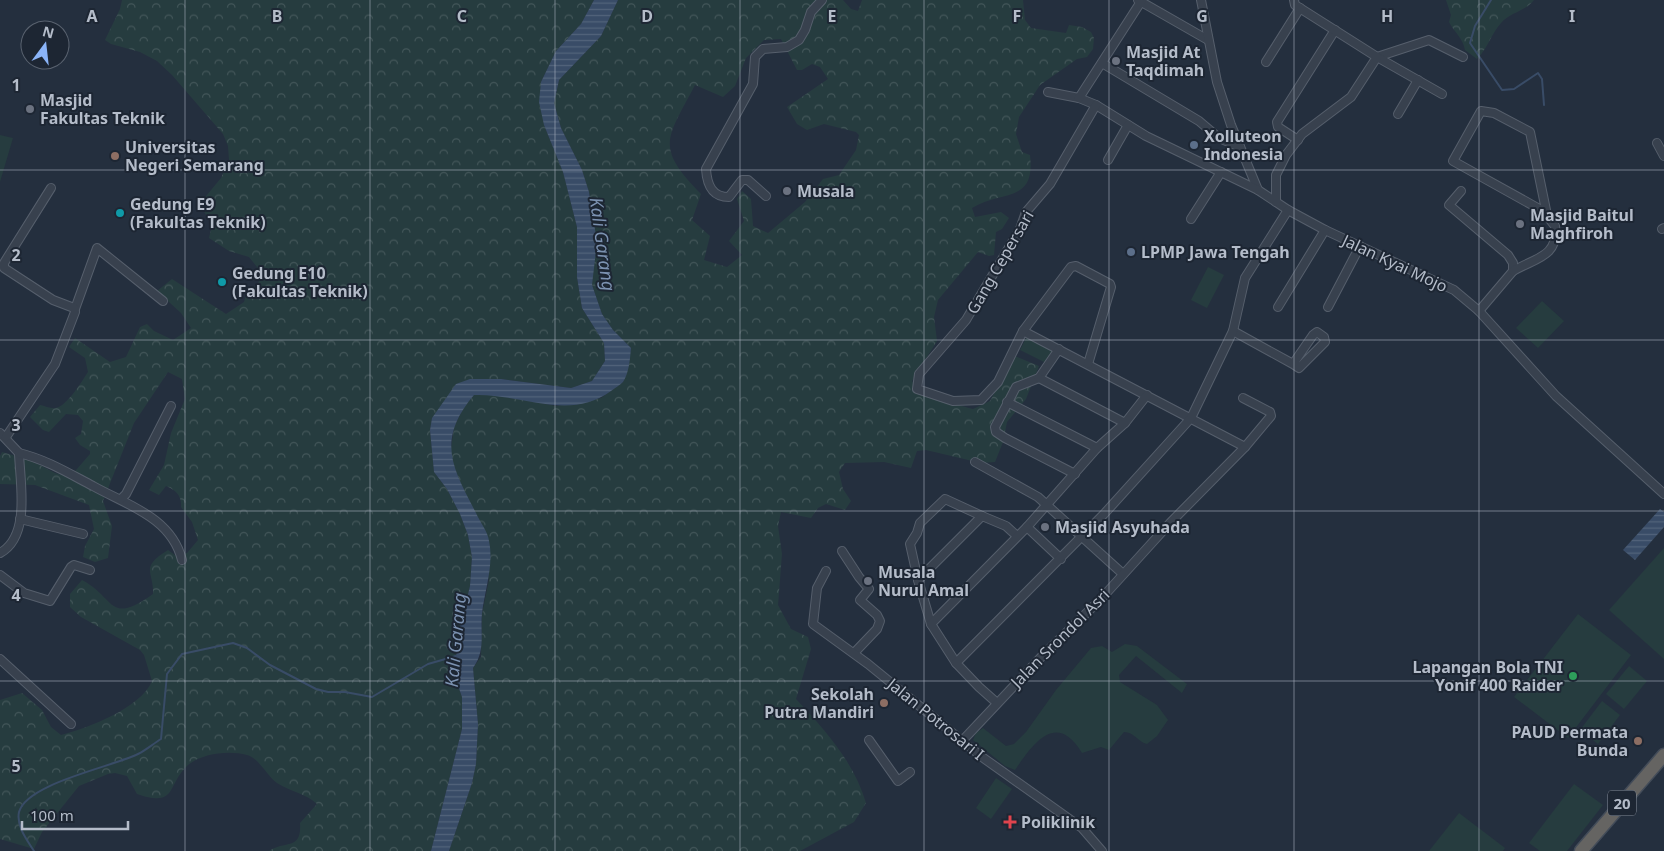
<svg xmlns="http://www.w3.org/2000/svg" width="1664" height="851" font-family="'Noto Sans',sans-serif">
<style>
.green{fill:#263c3f}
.forest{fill:url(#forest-crowns);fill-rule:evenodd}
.water{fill:url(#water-rules)}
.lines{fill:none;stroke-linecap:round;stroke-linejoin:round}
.stream{stroke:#394c67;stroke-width:2}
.minor-casing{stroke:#565f6c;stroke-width:10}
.trunk-casing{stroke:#434c59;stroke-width:15}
.minor{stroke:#38414e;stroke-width:8}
.trunk{stroke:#656462;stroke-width:12}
.grid{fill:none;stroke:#b4bcc9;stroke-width:1;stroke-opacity:0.55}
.worship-dot{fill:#6b7280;stroke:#1d2633;stroke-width:2}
.service-dot{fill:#5c6f8a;stroke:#1d2633;stroke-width:2}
.education-dot{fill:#8d6e63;stroke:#1d2633;stroke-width:2}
.culture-dot{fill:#0f9aa8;stroke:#1d2633;stroke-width:2}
.leisure-dot{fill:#2e9e5b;stroke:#1d2633;stroke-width:2}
.health-dot{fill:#e0444e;stroke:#1d2633;stroke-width:2}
.labels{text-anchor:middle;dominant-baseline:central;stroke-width:4;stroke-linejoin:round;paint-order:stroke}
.shield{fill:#1d2633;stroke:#878f9c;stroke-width:1}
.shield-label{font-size:15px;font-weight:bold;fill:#b4bcc9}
.poi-label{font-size:16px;font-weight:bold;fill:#b4bcc9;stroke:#1d2633;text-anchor:start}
.street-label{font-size:16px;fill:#b4bcc9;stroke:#1d2633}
.water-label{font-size:18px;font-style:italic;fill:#7c92b1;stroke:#1d2633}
.grid-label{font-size:16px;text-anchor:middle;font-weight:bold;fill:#b4bcc9;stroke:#1d2633;stroke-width:4;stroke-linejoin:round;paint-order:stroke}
</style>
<defs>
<pattern id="forest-crowns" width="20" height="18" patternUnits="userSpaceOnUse" patternTransform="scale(1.25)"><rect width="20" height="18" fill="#263c3f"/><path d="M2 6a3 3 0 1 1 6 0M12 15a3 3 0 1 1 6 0" fill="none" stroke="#435659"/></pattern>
<pattern id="water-rules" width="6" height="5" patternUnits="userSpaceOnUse" patternTransform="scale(1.25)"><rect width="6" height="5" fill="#394c67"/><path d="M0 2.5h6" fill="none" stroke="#53647b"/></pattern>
</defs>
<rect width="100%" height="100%" fill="#242f3e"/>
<g class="green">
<polygon points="0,135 13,138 0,182"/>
<polygon points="1208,267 1224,275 1207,308 1191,300"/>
<polygon points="1542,301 1564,321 1538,348 1516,328"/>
<polygon points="1027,336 1055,350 1048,364 1020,350"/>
<polygon points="1664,548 1664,659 1609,610"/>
<polygon points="1578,614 1631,655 1568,738 1514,697"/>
<path d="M1125 644 1137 646 1187 684 1182 693 1136 656 1119 675 1120 682 1157 705 1168 720 1157 736 1147 744C1138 742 1134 732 1124 732L1109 750 1101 747 1082 753C1056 710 1033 744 1015 770L1005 766 973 740 976 733 983 728 1006 746 1014 744 1026 732 1056 690 1091 648 1102 646 1112 652Z"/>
<polygon points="1629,666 1647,681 1624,709 1606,694"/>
<polygon points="1602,701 1620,715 1598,744 1580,730"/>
<polygon points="996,778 1012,789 991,819 976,808"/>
<polygon points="1574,784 1603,805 1567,851 1540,851 1529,843"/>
<polygon points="1459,813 1505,848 1503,851 1429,851"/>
</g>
<g class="forest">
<path d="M122 0H594L581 24 556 51 541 82 544 125 563 172 577 227V277L582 308 604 343 605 361 592 381 571 388 501 379 432 418 430 430 434 472 447 489 460 514 468 535 472 557 470 586 458 635 456 658V680L462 697V729L431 851H269C285 840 302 851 300 823L317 804C305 793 291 792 277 783 267 776 259 758 247 755 230 750 202 753 188 765 166 785 178 808 137 794L127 776 115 773 108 774 79 786 42 832 34 849 0 839V700L22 693 42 710 51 727 61 735C88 728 141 708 152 681L144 655 140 650 81 617 70 607V594L82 580C116 598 108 626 153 594 154 571 139 568 168 550L175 555 187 553 198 540 192 522 181 507C182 496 176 490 166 486L159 495 149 490 164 465 171 433 185 399 182 379 168 372 134 423 103 501 112 526 108 558 95 562 83 557 85 546 94 529 89 505 35 485 0 484V456L2 452 30 460 55 473 70 477 90 454V451L80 445 75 438 81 434 83 421 78 415 66 414 49 432 43 430 30 417 40 405C45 406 51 409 56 408 67 406 82 381 88 372L85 358 69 347 75 338 110 362 126 357 140 327 147 324 154 331 173 340 191 328 181 313 157 291 172 279 226 314 244 302 246 295 259 282 261 272 249 257 229 251 209 238 212 225 202 208V201L221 178 229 160 228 146 223 134 172 75 157 61 140 52 111 44 105 40 120 9Z"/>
<path d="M618 0H843L851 9 858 11 862 0H1023L1025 20 1031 28 1066 33 1069 25 1082 27 1091 32 1094 38 1093 49 1087 57 1077 59 1040 85 1019 117 1016 134 1022 152 1030 155C1036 204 1001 190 972 208L975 217 1001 212 1009 218 1002 229 996 232 994 255 989 256 978 252 938 300 934 317 937 341 912 381C925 400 952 403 973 409L990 401 1015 356 1039 366 1026 399 1007 422 1003 442 995 462 981 463 926 450 917 451 911 468 884 462 845 463 839 472 843 489 851 501 845 510 826 504 818 508 811 518 781 512 778 526 782 554 778 605 791 629 808 637 811 649 796 699C825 730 854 762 866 803L854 822 800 851H449L472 783 476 764 478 724 473 668 481 657 482 614 489 580 461 485 450 456 454 427 464 407 474 395 496 394 556 406 601 398 623 382 628 368 631 348 613 330 602 314 592 285 595 223 589 192 582 170 561 128 554 103 559 80 601 36ZM781 39 797 70H802L812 64 820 67 828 79 787 107 797 124 807 130 824 124 856 132 859 135 856 150 839 175 823 179 805 202 768 233 753 226 751 199 742 191 737 199 744 221 729 241 742 255 727 267 704 260 710 236 692 220 701 194C654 146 667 139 695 85L723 97 735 86 746 58 764 40Z"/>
<path d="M1446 0H1534C1526 11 1510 12 1501 23 1491 34 1488 48 1477 59L1465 50C1463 38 1454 32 1449 22L1451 15Z"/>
</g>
<g class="water">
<path d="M594 0H618L601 36 559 80 554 103 561 128 582 170 589 192 597 242 592 285 602 314 613 330 631 348C630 359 629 373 623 382 620 385 615 388 611 391 569 422 521 393 474 395 436 440 452 467 476 513 480 522 488 532 489 541 494 565 485 589 482 613 480 634 486 650 473 668L478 724 476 764 472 783 449 851H431L462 729V697L456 680V658L458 635 470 586 472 557 468 535 460 514 447 489 434 472 430 430 432 418 456 384 470 379H501L571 388 592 381 605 361 604 343 582 308 577 277V227L563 172 544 125 539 102 541 82 556 51 581 24Z"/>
<polygon points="1660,509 1664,512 1664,527 1635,560 1623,550"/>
</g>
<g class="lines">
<g class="stream">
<polyline points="1491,0 1475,26 1470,43 1502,90 1514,89 1538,73 1542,79 1544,105"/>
<path d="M34 851C27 840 16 826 19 812 27 783 112 767 138 754 146 750 153 744 161 739L167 674 182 654 233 643 247 648 270 665 316 689 328 692H345L372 697 428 664 456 656"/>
</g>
<g class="minor-casing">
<g id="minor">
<polyline points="1138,0 1208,40"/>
<polyline points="1201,0 1217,82 1231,125 1258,190"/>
<polyline points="1377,57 1429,40 1463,57"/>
<polyline points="1377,57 1442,94"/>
<polyline points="1266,62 1300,8"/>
<polyline points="1102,63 1199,121 1219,138 1240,147"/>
<polyline points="1048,92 1079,98 1096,105 1146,136 1258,190 1288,210 1325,230 1454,290 1479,311 1556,396 1664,494"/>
<polyline points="1079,98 1142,0"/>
<polyline points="1398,114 1418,80"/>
<polyline points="1298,140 1278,127 1277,122 1335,30"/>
<polyline points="1657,143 1664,156"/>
<polyline points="1108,160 1128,125"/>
<polyline points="1461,191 1449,205 1508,255 1513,263 1513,271 1479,311"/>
<path d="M766 196 748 180H742L729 197C712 197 707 185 706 169L753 84 755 57 763 49 787 47 799 40 805 30 811 12 822 0"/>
<polyline points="1276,202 1276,175 1286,155 1302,134 1351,97 1377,57 1295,5 1294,0"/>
<polyline points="1191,219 1221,172"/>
<polyline points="1662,229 1664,228"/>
<path d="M1513 271C1535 258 1559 257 1555 226L1543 211 1453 161 1481 111 1494 113 1530 132 1547 215"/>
<polyline points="1278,307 1325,230"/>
<polyline points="1328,307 1360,246"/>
<polyline points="75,309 97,248 163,301"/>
<polyline points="1023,331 1245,447"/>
<polyline points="1233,331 1293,364 1299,368 1325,342 1324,337 1317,332 1313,335 1293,364"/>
<polyline points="1059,349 1039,378 1016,387 995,427 996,432 1005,438 1075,474"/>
<polyline points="1088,364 1111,287 1110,284 1076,266 1071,267 1023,331 998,382 981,400 953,401 917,389 919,374 966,320 1020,229 1026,212 1050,184 1096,105"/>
<polyline points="1039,378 1125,423"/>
<polyline points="1007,402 1097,448"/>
<path d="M0 433 19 453C20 483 31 536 0 553"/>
<polyline points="6,437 55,364 75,312 74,308 53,300 4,268 4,263 51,188"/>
<path d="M19 453C47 460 68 473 93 486 127 505 171 517 182 560"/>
<polyline points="975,462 1038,497 1123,574"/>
<polyline points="121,499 126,494 171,406"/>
<polyline points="20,519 83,534"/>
<polyline points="842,551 859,577 869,589 860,600 877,615 880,621 877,629 854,653"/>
<polyline points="1061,559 1027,527 1097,448 1125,423 1147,395"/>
<polyline points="826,571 817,588 813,624 868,664 982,757 1082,828 1102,851"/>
<polyline points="0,575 24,593 50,601 71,567 74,565 90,570"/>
<polyline points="918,580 910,544 917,533 920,523 945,499 982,516"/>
<polyline points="931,624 918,580 982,516 1006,526 1017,536"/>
<polyline points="0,659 71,724"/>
<polyline points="956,663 931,624 1027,527"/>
<polyline points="997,703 979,687 956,663 1104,514 1191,418 1233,331 1245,278 1288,210"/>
<polyline points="869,740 898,781 910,772"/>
<polyline points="963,740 1044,654 1100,600 1170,523 1245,447 1271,416 1270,412 1243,398"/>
</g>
</g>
<g class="trunk-casing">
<polyline id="trunk" points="1581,851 1664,755"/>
</g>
<use href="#minor" class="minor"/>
<use href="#trunk" class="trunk"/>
</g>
<path class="grid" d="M185 0V851M370 0V851M555 0V851M740 0V851M924 0V851M1109 0V851M1294 0V851M1479 0V851M0 170H1664M0 340H1664M0 511H1664M0 681H1664"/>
<g class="worship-dot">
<circle cx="1116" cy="61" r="5"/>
<circle cx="30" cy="109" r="5"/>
<circle cx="787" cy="191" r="5"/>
<circle cx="1520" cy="224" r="5"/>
<circle cx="1045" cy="527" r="5"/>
<circle cx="868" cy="581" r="5"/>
</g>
<g class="service-dot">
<circle cx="1194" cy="145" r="5"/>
<circle cx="1131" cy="252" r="5"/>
</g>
<g class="education-dot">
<circle cx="115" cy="156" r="5"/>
<circle cx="884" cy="703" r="5"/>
<circle cx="1638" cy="741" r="5"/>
</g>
<g class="culture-dot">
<circle cx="120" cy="213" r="5"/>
<circle cx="222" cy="282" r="5"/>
</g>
<circle class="leisure-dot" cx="1573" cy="676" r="5"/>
<path class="health-dot" d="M1007.5 814.5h5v5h5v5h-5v5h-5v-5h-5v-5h5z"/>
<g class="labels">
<rect class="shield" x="1608" y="790.5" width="28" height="25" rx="4"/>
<g class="shield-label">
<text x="1622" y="803">20</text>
</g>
<g class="poi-label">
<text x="1126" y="52">Masjid At<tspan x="1126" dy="18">Taqdimah</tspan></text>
<text x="40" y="100">Masjid<tspan x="40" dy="18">Fakultas Teknik</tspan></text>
<text x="1204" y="136">Xolluteon<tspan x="1204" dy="18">Indonesia</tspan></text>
<text x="125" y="147">Universitas<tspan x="125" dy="18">Negeri Semarang</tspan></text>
<text x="797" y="191">Musala</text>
<text x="130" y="204">Gedung E9<tspan x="130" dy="18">(Fakultas Teknik)</tspan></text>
<text x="1530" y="215">Masjid Baitul<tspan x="1530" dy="18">Maghfiroh</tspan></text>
<text x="1141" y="252">LPMP Jawa Tengah</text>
<text x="232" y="273">Gedung E10<tspan x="232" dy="18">(Fakultas Teknik)</tspan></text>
<text x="1055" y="527">Masjid Asyuhada</text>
<text x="878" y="572">Musala<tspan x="878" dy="18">Nurul Amal</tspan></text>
<text x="1563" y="667" text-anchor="end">Lapangan Bola TNI<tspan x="1563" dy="18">Yonif 400 Raider</tspan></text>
<text x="874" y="694" text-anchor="end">Sekolah<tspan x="874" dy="18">Putra Mandiri</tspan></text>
<text x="1628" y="732" text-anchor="end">PAUD Permata<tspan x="1628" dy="18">Bunda</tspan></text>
<text x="1021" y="822">Poliklinik</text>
</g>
<g class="street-label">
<text transform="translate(1000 262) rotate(-60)">Gang Cepersari</text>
<text transform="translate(1395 263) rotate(25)">Jalan Kyai Mojo</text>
<text transform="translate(1060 638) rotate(-45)">Jalan Srondol Asri</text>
<text transform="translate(936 719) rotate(39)">Jalan Potrosari I</text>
</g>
<g class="water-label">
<text transform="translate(603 244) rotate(82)">Kali Garang</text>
<text transform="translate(455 640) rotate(-85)">Kali Garang</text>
</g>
</g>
<g class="grid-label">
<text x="92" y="22">A</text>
<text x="277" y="22">B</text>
<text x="462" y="22">C</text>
<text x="647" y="22">D</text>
<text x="832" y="22">E</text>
<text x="1017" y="22">F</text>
<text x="1202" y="22">G</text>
<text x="1387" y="22">H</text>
<text x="1572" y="22">I</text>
<text x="16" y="91">1</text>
<text x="16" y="261">2</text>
<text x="16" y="431">3</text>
<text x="16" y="601">4</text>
<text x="16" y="772">5</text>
</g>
<g transform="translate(45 45) rotate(15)"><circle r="24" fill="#1d2633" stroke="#59626f"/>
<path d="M0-4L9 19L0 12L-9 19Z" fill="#8ab4f8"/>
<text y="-8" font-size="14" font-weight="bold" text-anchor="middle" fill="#b4bcc9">N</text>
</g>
<path d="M22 821v8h106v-8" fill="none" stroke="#b4bcc9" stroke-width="2.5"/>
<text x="30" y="821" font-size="15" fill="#b4bcc9" stroke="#1d2633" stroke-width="4" paint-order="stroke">100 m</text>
</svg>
